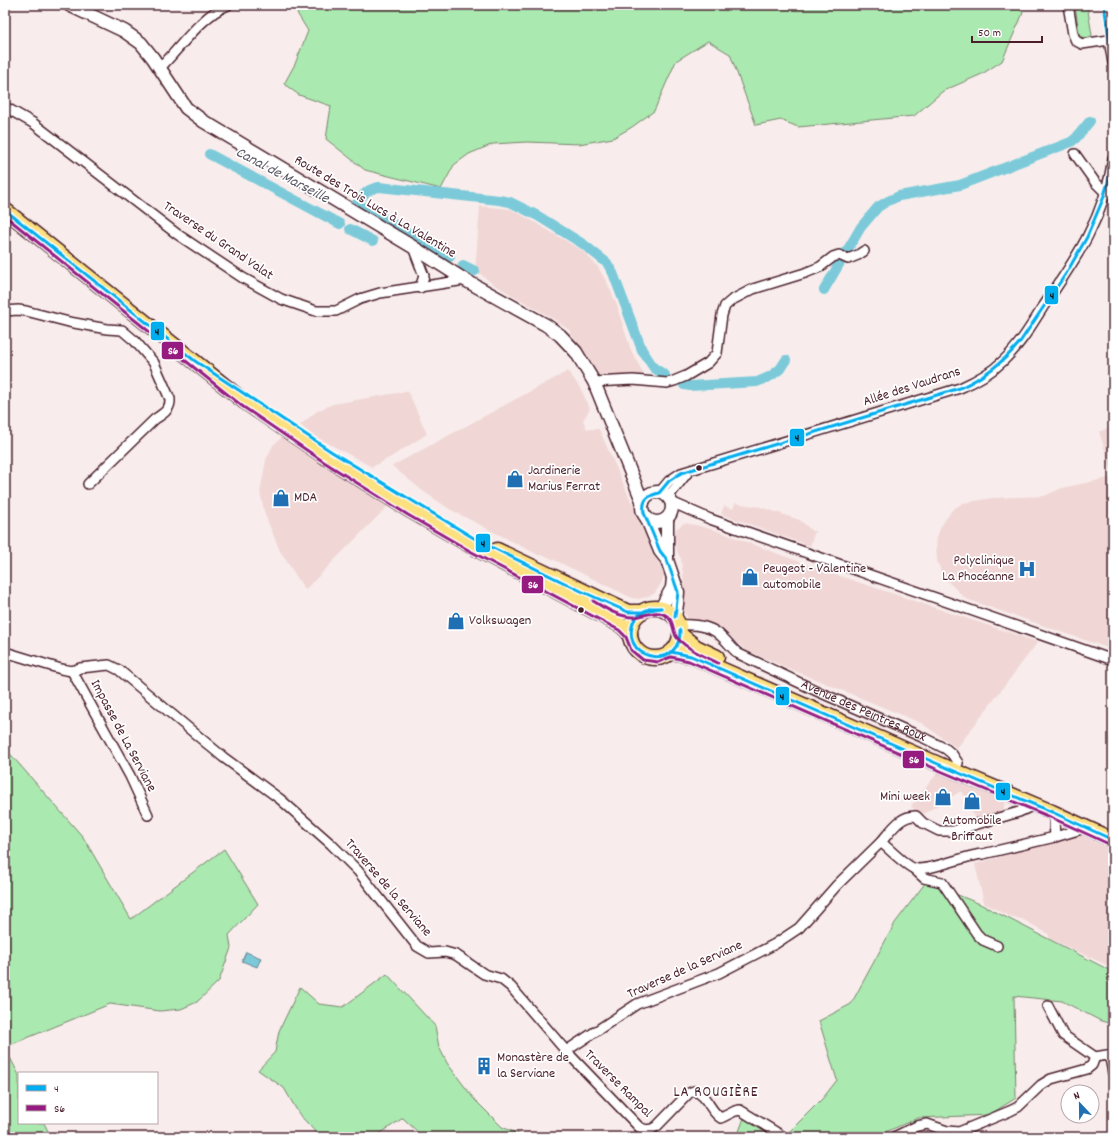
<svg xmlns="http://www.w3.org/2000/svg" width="1118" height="1142" font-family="Dekko,sans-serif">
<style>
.built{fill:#f0d7d6}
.green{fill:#aae9b0;stroke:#7a846e}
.water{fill:#7bcad9;stroke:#678693}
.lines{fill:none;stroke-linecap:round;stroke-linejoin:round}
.canal{stroke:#7bcad9;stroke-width:10}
.street-casing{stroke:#4a1f2b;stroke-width:12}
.secondary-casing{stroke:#4a1f2b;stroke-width:15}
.primary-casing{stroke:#4a1f2b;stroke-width:17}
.street{stroke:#fff;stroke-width:9}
.secondary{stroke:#fff;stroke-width:12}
.primary{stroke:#fde080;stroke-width:14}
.bus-1-casing{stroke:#fff;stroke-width:6}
.bus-2-casing{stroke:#fff;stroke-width:6}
.bus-1{stroke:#00adee;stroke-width:3}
.bus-2{stroke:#951b81;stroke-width:3}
.bus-dot{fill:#4a1f2b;stroke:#fff;stroke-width:1.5}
.labels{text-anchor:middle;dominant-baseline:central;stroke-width:3.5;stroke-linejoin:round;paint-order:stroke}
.street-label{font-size:14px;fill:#4a1f2b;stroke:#fff}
.poi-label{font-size:14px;fill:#4a1f2b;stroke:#fff;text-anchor:start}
.water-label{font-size:15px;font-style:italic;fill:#5b5b68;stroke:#fff}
.neighbourhood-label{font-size:15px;letter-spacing:1px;fill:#4a1f2b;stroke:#fff}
.line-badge{stroke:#fff;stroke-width:1.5}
.badge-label{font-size:11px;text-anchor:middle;font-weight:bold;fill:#fff}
.pale-badge-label{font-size:11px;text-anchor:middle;font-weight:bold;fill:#111}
</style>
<rect width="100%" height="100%" fill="#f8edec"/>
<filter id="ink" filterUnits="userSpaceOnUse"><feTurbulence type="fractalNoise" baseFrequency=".025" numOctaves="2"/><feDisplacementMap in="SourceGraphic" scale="8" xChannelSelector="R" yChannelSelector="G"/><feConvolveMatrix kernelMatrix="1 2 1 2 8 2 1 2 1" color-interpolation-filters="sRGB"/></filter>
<g filter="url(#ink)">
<g class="built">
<polygon points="480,206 511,209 529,219 583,251 598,267 608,284 619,310 618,310 631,350 646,378 632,378 614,375 603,376 596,374 569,330 552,318 493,284 475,270"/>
<polygon points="568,371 581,389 590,409 583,420 587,429 599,429 662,570 664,576 661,584 654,594 647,597 639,599 632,598 546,556 538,555 451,510 424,492 392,466"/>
<polygon points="408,391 427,434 391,457 372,467 311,434 300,425 317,411 333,404"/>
<polygon points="1113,425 1113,475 1099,432"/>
<polygon points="285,435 389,505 305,590 280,551 265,515 260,492 266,460 273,445"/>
<polygon points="1113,477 1113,650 966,599 943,577 937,561 936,548 937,537 941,526 952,510 963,503 992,498 1044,496 1062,488"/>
<polygon points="735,503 761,507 800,520 812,531 815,531 810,546 721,514 724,506 733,509"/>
<polygon points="684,523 696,525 718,531 819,569 1038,642 957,748 921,723 747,651 717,626 696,622 687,618 684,611 685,590 681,559 677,551 674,538 676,529"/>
<polygon points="938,772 1005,800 1004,807 1005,814 977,823 961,791 920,816 911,806"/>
<polygon points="1077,834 1113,850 1113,968 1050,939 1048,934 1024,920 1009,916 984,903 980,886 975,864"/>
</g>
<g class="green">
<polygon points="321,5 1016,5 1023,13 1002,61 982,74 943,91 914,116 798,127 781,120 756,125 730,54 708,41 676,61 654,111 632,127 613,138 579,144 527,142 493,144 469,154 454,165 441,189 365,170 326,139 331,106 299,95 284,84 295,64 308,31 297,13 307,8"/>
<polygon points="1075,5 1087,5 1092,35 1091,37 1083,38 1079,34"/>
<polygon points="5,748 83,837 131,919 224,849 258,904 229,935 231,948 219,981 197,1002 181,1009 160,1011 110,1004 5,1047"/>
<polygon points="926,882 980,904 1113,972 1113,1024 1101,1021 1062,1001 1014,996 1016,1098 989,1115 918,1118 874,1137 784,1137 823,1098 837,1080 819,1021 851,1004 895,923"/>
<polygon points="387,974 435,1026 439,1047 447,1063 474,1099 502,1127 526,1137 423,1137 403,1118 375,1137 320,1137 299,1114 284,1088 258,1070 275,1052 279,1031 300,987 319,1004 343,1007"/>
<polygon points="5,1048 19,1075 19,1123 44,1123 51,1137 5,1137"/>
<polygon points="744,1118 777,1137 737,1137"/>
</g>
<polygon class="water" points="246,952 261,958 257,967 242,961"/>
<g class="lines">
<g class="canal">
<polyline points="209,154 340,224"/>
<polyline points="350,229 373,241"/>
<path d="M450 257 357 203C364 194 367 189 379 187L499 200 510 202 538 216 583 244 607 263 613 273 642 350 654 368 665 375"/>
<polyline points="463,265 475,271"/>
<polyline points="824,290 861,227 878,207 888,201 899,196 960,185 1071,142 1076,138 1090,121"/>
<polyline points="684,385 690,386 757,382 771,376 780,369 786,360"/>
</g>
<g class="street-casing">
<g id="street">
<polyline points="1068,5 1073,34 1076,41 1082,44 1109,40 1113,63"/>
<path d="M160 68C179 49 203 14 228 5"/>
<polyline points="5,107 33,123 177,234 243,278 281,299 316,311 336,311 360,299 380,293 465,280"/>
<polyline points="1075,154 1095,182 1106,193 1113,192"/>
<polyline points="413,247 424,276 420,288"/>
<path d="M5 311 18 310 26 311 69 322 107 329 122 330 135 341 154 363 170 399C171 409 163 414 155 419L88 484"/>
<polyline points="594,382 633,380 667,383 674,381 686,376 708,363 717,353 722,315 725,306 732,300 753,289 805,273 820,267 833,257 839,255 848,259 858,255 864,251"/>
<path d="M659 493 669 481 681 473 960 388C976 381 991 373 1003 361 1020 345 1031 326 1043 307 1076 259 1105 217 1113 158"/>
<polyline points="668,497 688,472"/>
<polyline points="671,502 710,519 1113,660"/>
<path id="s1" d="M679 625C694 624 710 625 721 636 728 642 732 649 739 654L819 692 924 738 946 749 952 754 958 763"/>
<path d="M5 652 61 669 72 671 80 668 109 665 119 670 223 757 280 799 331 844 358 871 417 946 429 953 445 952 456 955 484 974 501 979 511 987 566 1051 639 1127 646 1130 652 1129 657 1126 689 1093 694 1091C708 1095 709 1111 721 1118L735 1111 740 1110 784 1137"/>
<polyline points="72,671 130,776 148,815"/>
<polyline points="1052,812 1054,820 1055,837"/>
<path d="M881 842C891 831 900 815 916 816L923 823 939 831H953L1019 812 1034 805"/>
<polyline points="913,868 924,878 942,882 977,934 983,940 997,946"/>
<polyline points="1048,1006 1063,1035 1095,1057"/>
<path d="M566 1051 637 1004 719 973 775 944 799 928 837 885 881 842C888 848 905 865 913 868 927 873 965 855 983 854L1055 837 1085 828"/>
<polyline points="894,1137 917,1126 927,1124 947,1131 959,1132 1010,1111 1018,1107 1041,1085 1051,1079 1087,1069 1092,1065 1095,1057 1107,1055 1110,1058 1113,1073"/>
</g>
</g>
<g class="secondary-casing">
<g id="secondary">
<polyline points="69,5 124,31 141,43 153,58 186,108 203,121 413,247 465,280 546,325 560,335 576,352 594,382 643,503"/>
<circle cx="657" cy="507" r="15"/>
<polyline points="646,517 660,551 667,560 678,592 677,604 675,617"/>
<polyline points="667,519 667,559"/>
<polyline points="661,608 672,588 673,578"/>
</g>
</g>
<g class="primary-casing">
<g id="primary">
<polyline points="5,210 245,402 327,458 411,511 473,547 622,626 630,634"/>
<polyline points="497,550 628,612 642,612"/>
<circle cx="655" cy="633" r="25"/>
<polyline points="681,635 696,647 717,657"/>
<polyline points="671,652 691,656 945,767 1052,812 1113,840"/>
</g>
</g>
<use href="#street" class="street"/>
<use href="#secondary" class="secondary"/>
<use href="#primary" class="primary"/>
<g class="bus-1-casing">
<g id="bus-1">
<polyline points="1104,5 1113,63"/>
<polyline points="5,210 195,361 332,452 477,540 581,591 628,612 642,612 651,608 661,608"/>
<path d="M659 493 669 481 681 473 960 388C984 377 1003 363 1020 342L1067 272 1087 237 1103 199 1109 179 1113 158"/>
<path d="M659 493C647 496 642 500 644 513L660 551 667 560 678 592 675 617"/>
<path d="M661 608C649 610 635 612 632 626 624 663 682 669 680 630"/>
<polyline points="671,652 691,656 945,767 1052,812 1113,840"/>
</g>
</g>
<g class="bus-2-casing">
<g id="bus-2">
<polyline points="5,216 242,406 324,462 408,515 470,551 619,630 626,637 631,650 643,660 658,662 671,657 689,661 943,772 1050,817 1111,845"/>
<path d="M593 601C605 608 618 617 633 617 643 617 653 610 663 614 676 619 671 632 678 639 689 650 704 656 718 663"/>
</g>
</g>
<use href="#bus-1" class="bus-1"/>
<use href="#bus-2" class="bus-2"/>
</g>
</g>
<defs>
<g id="shop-bare" transform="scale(1.38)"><path d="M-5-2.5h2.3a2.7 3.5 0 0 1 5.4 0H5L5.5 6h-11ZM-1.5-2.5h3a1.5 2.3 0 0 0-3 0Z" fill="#1f6fb2" stroke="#fff" stroke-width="2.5" paint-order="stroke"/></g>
<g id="hospital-bare" transform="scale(1.38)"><path d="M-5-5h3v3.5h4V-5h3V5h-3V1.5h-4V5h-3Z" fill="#1f6fb2" stroke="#fff" stroke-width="2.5" paint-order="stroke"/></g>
<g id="building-bare" transform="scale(1.38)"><path d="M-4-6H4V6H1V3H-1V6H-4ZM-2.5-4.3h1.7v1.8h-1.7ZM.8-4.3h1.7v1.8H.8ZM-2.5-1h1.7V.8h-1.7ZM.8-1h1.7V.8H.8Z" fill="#1f6fb2" stroke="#fff" stroke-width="2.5" paint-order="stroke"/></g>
</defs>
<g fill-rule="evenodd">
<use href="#shop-bare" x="515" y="479"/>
<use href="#shop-bare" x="281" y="498"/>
<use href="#hospital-bare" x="1027" y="569"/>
<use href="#shop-bare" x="750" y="577"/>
<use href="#shop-bare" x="456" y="621"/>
<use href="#shop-bare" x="943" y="797"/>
<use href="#shop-bare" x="972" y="801"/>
<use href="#building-bare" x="484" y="1066"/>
</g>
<g class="bus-dot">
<circle cx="699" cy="468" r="3.5"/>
<circle cx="581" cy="610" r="3.5"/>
</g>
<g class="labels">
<g class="street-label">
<text transform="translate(375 207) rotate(31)">Route des Trois Lucs à La Valentine</text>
<text transform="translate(218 241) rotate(34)">Traverse du Grand Valat</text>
<text transform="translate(912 387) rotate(-18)">Allée des Vaudrans</text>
<text stroke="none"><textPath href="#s1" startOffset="207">Avenue des Peintres Roux</textPath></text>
<text transform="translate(123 736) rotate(62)">Impasse de La Serviane</text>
<text transform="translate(388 888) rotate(49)">Traverse de la Serviane</text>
<text transform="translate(685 970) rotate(-24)">Traverse de la Serviane</text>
<text transform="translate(618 1084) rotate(45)">Traverse Rampal</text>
</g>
<g class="poi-label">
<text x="528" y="471">Jardinerie<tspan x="528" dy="16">Marius Ferrat</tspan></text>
<text x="294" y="498">MDA</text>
<text x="1014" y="561" text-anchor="end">Polyclinique<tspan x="1014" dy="16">La Phocéanne</tspan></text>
<text x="763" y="569">Peugeot - Valentine<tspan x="763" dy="16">automobile</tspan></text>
<text x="469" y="621">Volkswagen</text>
<text x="930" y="797" text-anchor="end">Mini week</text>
<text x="972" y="821" text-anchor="middle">Automobile<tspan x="972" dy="16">Briffaut</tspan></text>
<text x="497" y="1058">Monastère de<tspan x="497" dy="16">la Serviane</tspan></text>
</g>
<g class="water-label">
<text transform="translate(282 176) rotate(28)">Canal de Marseille</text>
</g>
<g class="neighbourhood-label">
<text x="716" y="1093">LA ROUGIÈRE</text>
</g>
</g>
<g class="line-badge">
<rect x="1044" y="285" width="15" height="20" rx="4" fill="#00adee"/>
<rect x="150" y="321" width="15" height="20" rx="4" fill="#00adee"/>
<rect x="161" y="341" width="23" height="19" rx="4" fill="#951b81"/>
<rect x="789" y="428" width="16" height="19" rx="4" fill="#00adee"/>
<rect x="475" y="533" width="16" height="20" rx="4" fill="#00adee"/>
<rect x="521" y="575" width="23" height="19" rx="4" fill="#951b81"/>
<rect x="775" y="686" width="15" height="20" rx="4" fill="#00adee"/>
<rect x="902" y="750" width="23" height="19" rx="4" fill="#951b81"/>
<rect x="995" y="782" width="16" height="19" rx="4" fill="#00adee"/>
</g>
<g class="badge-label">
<text x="173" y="354">S6</text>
<text x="533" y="588">S6</text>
<text x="914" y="763">S6</text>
</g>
<g class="pale-badge-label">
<text x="1052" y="299">4</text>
<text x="157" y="335">4</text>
<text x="797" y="441">4</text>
<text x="483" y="547">4</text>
<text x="782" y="700">4</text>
<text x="1003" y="795">4</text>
</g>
<rect width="1118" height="1142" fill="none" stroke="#fff" stroke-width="20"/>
<rect x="10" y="10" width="1098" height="1122" fill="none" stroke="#4a1f2b" stroke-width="1.5" filter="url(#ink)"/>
<rect x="18" y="1072" width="140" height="52" fill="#ffffff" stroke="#b7a5aa"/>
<rect x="26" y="1085" width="20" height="6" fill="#00adee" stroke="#b7a5aa"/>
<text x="54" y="1092" font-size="12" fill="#4a1f2b">4</text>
<rect x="26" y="1105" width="20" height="6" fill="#951b81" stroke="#b7a5aa"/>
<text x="54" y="1112" font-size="12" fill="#4a1f2b">S6</text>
<g transform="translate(1080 1104) rotate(338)"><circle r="19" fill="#ffffff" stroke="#b7a5aa"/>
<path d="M0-3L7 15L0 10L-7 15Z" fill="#1f6fb2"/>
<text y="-6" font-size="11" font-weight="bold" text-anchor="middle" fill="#4a1f2b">N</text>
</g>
<path d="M972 36v6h70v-6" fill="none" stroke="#4a1f2b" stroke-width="2"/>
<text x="978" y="36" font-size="12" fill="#4a1f2b" stroke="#ffffff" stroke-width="3" paint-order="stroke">50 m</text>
</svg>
